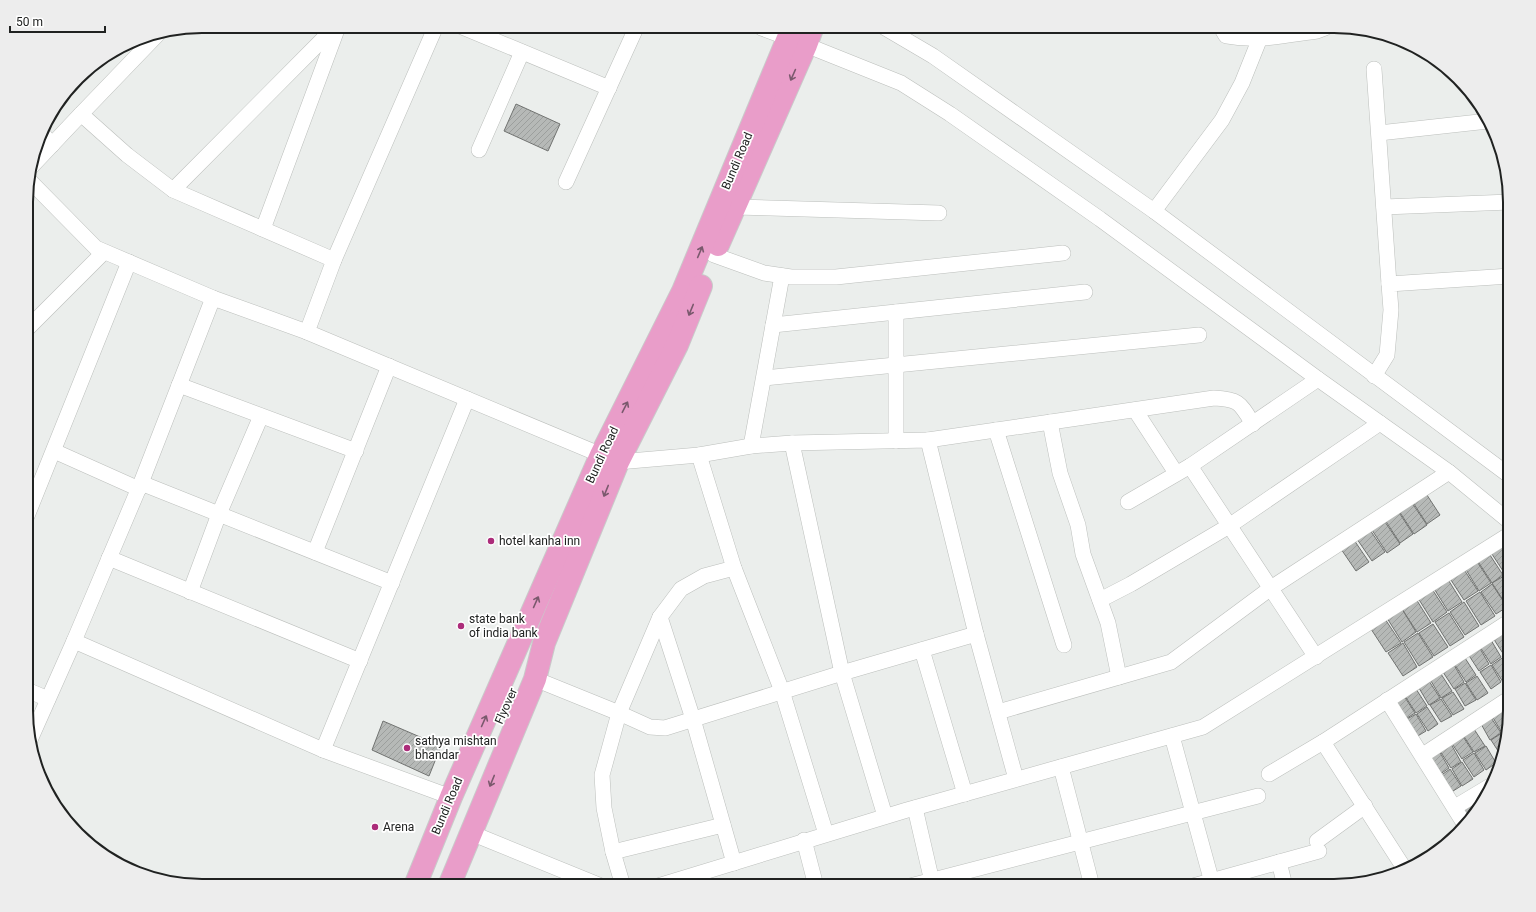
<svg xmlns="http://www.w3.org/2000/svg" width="1536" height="912" font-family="Roboto,sans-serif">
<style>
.building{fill:url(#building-hatch);stroke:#717371}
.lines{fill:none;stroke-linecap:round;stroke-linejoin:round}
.minor-casing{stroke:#bcbfbc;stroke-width:16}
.tertiary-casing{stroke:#bcbfbc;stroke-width:20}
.primary-casing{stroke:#c9caca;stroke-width:24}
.minor{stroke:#fff;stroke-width:15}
.tertiary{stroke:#fff;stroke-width:19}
.primary{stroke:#e99dc9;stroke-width:22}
.oneway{stroke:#7a596d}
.poi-dot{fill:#ac2c7a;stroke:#fff;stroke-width:1.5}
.labels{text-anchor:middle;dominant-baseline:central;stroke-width:3.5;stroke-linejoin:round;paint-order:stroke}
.street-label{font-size:12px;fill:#202221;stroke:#fff}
.poi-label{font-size:12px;fill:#202221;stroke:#fff;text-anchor:start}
.rim{fill:none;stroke:#202221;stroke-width:2}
</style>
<defs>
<pattern id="building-hatch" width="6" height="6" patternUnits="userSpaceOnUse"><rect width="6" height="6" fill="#b6b9b7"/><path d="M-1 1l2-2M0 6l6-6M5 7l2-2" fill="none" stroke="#9c9f9d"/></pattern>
</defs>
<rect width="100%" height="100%" fill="#ebeeec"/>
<g class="building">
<polygon points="516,104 560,124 548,151 504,131"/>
<polygon points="1425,492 1440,515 1427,524 1412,501"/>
<polygon points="1412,503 1427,525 1414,534 1399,511"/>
<polygon points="1398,511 1413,534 1400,543 1385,520"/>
<polygon points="1385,522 1400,544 1387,553 1372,530"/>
<polygon points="1370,530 1385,552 1372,561 1357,539"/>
<polygon points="1354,540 1369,562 1356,571 1341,549"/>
<polygon points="1504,542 1510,550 1510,571 1505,574 1490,551"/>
<polygon points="1488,552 1503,575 1492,583 1477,560"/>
<polygon points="1476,560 1491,583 1479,591 1465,568"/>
<polygon points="1463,568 1478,591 1464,600 1449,577"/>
<polygon points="1504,576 1510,585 1510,605 1507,606 1492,583"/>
<polygon points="1447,578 1462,602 1448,611 1433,587"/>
<polygon points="1492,584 1507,607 1496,614 1481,592"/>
<polygon points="1432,589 1447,612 1433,622 1418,598"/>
<polygon points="1480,592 1495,616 1481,625 1466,601"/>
<polygon points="1416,599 1431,623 1417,632 1402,609"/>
<polygon points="1464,602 1479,626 1465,635 1450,612"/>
<polygon points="1402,609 1416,632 1402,642 1387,618"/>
<polygon points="1449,613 1464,637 1450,646 1435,622"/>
<polygon points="1385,619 1401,643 1386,652 1371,629"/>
<polygon points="1433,624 1448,647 1434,656 1419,633"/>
<polygon points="1504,631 1510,641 1510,651 1504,655 1493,638"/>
<polygon points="1418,633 1433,657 1419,666 1404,642"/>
<polygon points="1491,640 1501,657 1491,664 1480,647"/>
<polygon points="1403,643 1417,667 1403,676 1388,653"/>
<polygon points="1479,647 1489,664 1479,671 1468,654"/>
<polygon points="1465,658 1476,675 1466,682 1455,665"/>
<polygon points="1502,658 1510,670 1510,677 1503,682 1492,665"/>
<polygon points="1454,665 1464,682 1454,689 1443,672"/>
<polygon points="1491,665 1501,682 1491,689 1480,672"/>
<polygon points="1441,674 1452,691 1441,698 1431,681"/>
<polygon points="1477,676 1488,693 1477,700 1466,683"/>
<polygon points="1429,681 1440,698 1429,705 1419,688"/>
<polygon points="1465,683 1476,700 1465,706 1455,689"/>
<polygon points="1416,689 1427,706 1416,713 1405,696"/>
<polygon points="1453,692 1464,709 1453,715 1442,698"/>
<polygon points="1404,696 1415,713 1404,720 1393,703"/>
<polygon points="1441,699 1452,716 1441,722 1430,705"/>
<polygon points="1427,707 1438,724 1428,731 1417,714"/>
<polygon points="1502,709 1510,721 1507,730 1502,733 1492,716"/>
<polygon points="1416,714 1426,731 1416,737 1405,720"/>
<polygon points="1490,716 1501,733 1490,740 1480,722"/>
<polygon points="383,721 441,746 429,776 372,750"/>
<polygon points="1474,729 1485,746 1474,752 1463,735"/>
<polygon points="1502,733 1505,738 1500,754 1491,740"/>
<polygon points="1462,735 1473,752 1462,759 1451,742"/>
<polygon points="1451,744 1461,762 1451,768 1440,751"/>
<polygon points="1486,746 1496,763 1486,770 1475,753"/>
<polygon points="1439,751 1449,768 1439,775 1428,758"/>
<polygon points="1474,753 1484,770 1474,777 1463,760"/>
<polygon points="1462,762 1473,779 1462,786 1452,769"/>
<polygon points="1450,769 1461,786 1450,793 1440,776"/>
<polygon points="1486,796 1486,798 1477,810 1473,804"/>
<polygon points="1472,805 1476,811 1467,824 1460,812"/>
</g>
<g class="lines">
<g class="minor-casing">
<g id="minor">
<polyline points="336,26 173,190 334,260 307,332 618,462 699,455 751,446 792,443 928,440 976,634"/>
<polyline points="460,26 609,88"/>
<polyline points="882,26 933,56 1154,211 1510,476"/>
<path d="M1220 26 1226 36C1256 42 1287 35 1317 31L1325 28V26"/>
<polyline points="806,45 901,83 950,114 1100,219 1318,379 1449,472 1510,522"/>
<polyline points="1374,69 1389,284"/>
<polyline points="81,114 157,35"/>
<polyline points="42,133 52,145"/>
<polyline points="1379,133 1488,121"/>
<polyline points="479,150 522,52"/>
<polyline points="31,167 81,114 127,155 173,190"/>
<polyline points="28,179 96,248 213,298"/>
<polyline points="566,182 637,26"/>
<polyline points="735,207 939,213"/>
<polyline points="1384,207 1510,202"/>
<polyline points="1154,211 1222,120 1242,83 1260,38"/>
<polyline points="263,229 338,27"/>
<polyline points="714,255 764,273 791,277 836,277 1063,253"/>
<polyline points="334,260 436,26"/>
<polyline points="773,325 1085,292"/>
<polyline points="27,329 104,252"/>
<polyline points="1374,376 1387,355 1391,310 1389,284 1510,276"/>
<polyline points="764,378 1199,335"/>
<polyline points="179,385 356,451"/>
<polyline points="1135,410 1176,473"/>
<polyline points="1050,422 1060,473 1078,525 1083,554 1108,623 1119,677"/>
<polyline points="996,430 1064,645"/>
<path d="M928 440 1214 398C1239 399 1240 403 1253 424"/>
<polyline points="896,441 896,312"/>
<polyline points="792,443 842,673 885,816"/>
<polyline points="751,446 782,276"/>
<polyline points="54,451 139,489"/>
<polyline points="699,455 734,568 782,691 826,834"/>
<polyline points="1190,466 1316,657"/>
<polyline points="141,483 213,298 307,332"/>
<polyline points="1128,502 1190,466 1318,379"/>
<polyline points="27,516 129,262"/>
<polyline points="315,552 389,366"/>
<polyline points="109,558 360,661"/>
<polyline points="190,592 219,514 261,416"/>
<polyline points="1100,600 1131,584 1229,526 1380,423"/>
<polyline points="660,617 693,719 734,863"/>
<polyline points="922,650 965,794"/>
<polyline points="535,679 619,713 650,727 665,728 842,673 976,634 1016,779"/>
<polyline points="27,690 48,699"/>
<polyline points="1387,700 1465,825"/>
<polyline points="998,712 1171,662 1271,588 1449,472"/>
<polyline points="1172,736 1213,886"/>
<polyline points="30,740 74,641"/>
<polyline points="1323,742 1404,868"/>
<polyline points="323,750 74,641 141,483 392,583"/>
<polyline points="1423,755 1510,698"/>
<polyline points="1061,767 1092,886"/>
<polyline points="1269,774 1323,742 1510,621"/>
<polyline points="451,797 323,750 467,399"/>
<polyline points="1455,807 1490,786"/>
<polyline points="915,808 933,886"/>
<polyline points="471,833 601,886"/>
<polyline points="804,840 816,886"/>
<polyline points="1317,841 1365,806"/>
<polyline points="613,852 723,825"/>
<polyline points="1279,862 1285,886"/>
<polyline points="623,886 613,852 604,808 602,775 619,713 660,617 681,589 704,576 734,568"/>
<polyline points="658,886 907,810 1203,727 1510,534"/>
<polyline points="910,886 1258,796"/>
<polyline points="1193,886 1319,851"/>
</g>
</g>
<g class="tertiary-casing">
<polyline id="tertiary" points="762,26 789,36 801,42"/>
</g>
<g class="primary-casing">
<g id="primary">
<polyline points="718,245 806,45 813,26"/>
<polyline points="415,886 451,797 601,455 683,291 793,26"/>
<polyline points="449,886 535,679 544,643 618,462 677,345 701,286"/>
</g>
</g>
<use href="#minor" class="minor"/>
<use href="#tertiary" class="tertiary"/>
<use href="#primary" class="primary"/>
</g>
<defs><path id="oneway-shaft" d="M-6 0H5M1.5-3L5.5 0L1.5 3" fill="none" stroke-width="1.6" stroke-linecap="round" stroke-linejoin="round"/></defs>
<g class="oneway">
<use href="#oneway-shaft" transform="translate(793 75) rotate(114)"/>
<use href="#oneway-shaft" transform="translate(700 252) rotate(-67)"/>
<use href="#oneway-shaft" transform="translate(691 310) rotate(112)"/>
<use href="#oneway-shaft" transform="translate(625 407) rotate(-63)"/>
<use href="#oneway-shaft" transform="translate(606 491) rotate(112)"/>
<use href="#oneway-shaft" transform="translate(536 602) rotate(-66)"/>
<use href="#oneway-shaft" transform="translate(484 721) rotate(-66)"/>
<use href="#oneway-shaft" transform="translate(492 781) rotate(112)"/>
</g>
<g class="poi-dot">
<circle cx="491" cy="541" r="4"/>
<circle cx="461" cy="626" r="4"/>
<circle cx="407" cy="748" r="4"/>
<circle cx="375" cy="827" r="4"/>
</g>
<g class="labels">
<g class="street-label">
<text transform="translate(737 161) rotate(-67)">Bundi Road</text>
<text transform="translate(602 455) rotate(-65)">Bundi Road</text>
<text transform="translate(506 706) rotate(-66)">Flyover</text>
<text transform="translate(447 806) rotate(-67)">Bundi Road</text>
</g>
<g class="poi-label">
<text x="499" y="541">hotel kanha inn</text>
<text x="469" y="619">state bank<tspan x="469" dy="14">of india bank</tspan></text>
<text x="415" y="741">sathya mishtan<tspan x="415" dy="14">bhandar</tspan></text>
<text x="383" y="827">Arena</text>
</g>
</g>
<path d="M0 0H1536V912H0ZM202 33H1334A169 169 0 0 1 1503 202V710A169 169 0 0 1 1334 879H202A169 169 0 0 1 33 710V202A169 169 0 0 1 202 33Z" fill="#ededed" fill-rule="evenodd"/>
<path class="rim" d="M202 33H1334A169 169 0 0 1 1503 202V710A169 169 0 0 1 1334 879H202A169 169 0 0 1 33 710V202A169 169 0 0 1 202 33Z"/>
<path d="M10 26v6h95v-6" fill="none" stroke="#202221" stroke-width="2"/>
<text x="16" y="26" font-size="12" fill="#202221" stroke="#ffffff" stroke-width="3" paint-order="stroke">50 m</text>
</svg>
